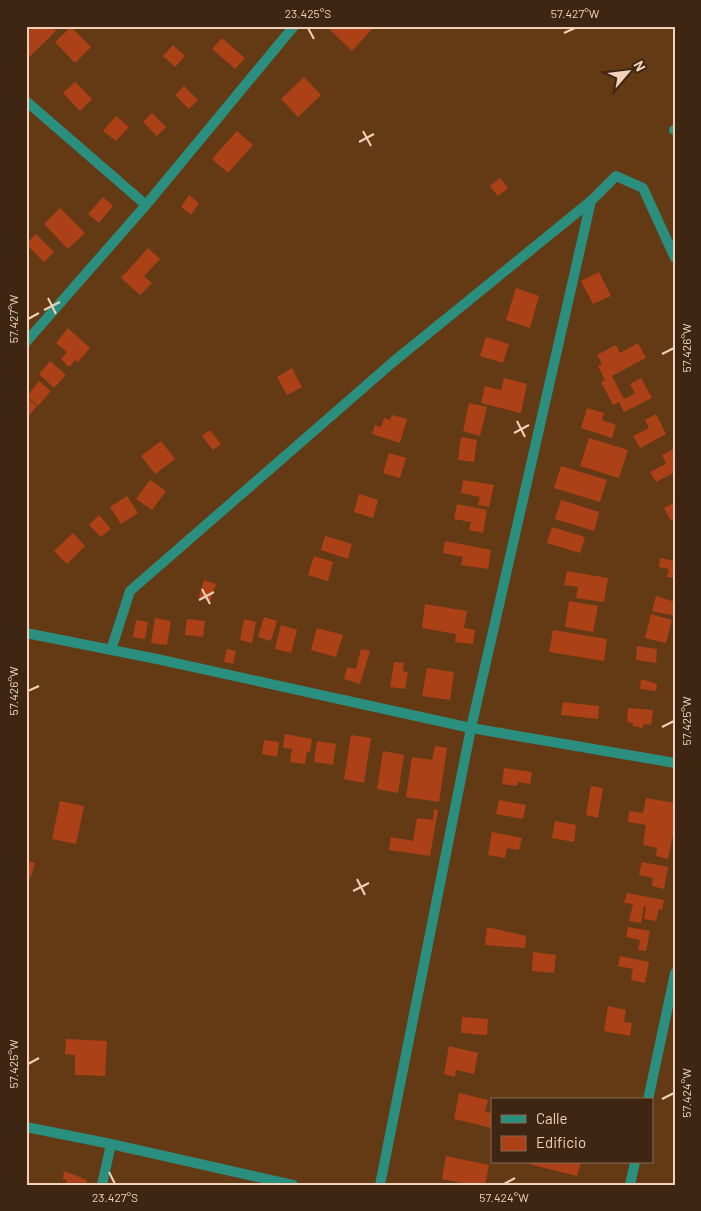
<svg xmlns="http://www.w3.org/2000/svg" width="701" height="1211" font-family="Barlow,sans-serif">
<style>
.building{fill:#ac4017}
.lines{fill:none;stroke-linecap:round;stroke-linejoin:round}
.minor{stroke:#2a8f7e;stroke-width:10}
.ticks{fill:none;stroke:#f1d1b9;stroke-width:2}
.neatline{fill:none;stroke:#f1d1b9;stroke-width:2}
.ticks-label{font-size:12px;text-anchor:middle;fill:#f1d1b9}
</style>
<rect width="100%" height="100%" fill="#643a15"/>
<g class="building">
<polygon points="34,26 51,26 56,31 26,60 26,34"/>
<polygon points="326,26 375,26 352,51"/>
<polygon points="71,27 91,47 75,63 55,42"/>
<polygon points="222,38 245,58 235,69 212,49"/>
<polygon points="173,45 185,56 175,67 163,56"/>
<polygon points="304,77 321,95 298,117 281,99"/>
<polygon points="75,82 92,99 80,111 63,93"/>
<polygon points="184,86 198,100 189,109 175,95"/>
<polygon points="152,113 166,127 157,136 143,122"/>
<polygon points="116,116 129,127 116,141 103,131"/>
<polygon points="237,131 253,145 228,173 212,159"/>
<polygon points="500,178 508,188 498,196 490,186"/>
<polygon points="189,195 199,203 191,215 181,207"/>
<polygon points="103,197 113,206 99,223 88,214"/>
<polygon points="60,208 85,233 68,249 44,224"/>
<polygon points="36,234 54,252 44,262 26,244"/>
<polygon points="148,248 160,259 144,276 152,283 140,295 121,278"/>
<polygon points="599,272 611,296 593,304 581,281"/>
<polygon points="516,288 539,296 530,328 506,320"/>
<polygon points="68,328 90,348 78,362 75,360 69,367 61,359 67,352 56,343"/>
<polygon points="486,337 509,344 503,363 480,356"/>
<polygon points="638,343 646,358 612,376 624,399 635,393 630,384 641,378 652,398 624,412 619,402 613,405 601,382 605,380 598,366 602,364 597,355 616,345 620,353"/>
<polygon points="50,361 66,375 54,388 39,374"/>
<polygon points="292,368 302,387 287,395 277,377"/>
<polygon points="504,378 527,384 521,413 481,403 485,386 501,390"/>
<polygon points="39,381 51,391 38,406 27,396"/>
<polygon points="26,397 37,406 26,419"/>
<polygon points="469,403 487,407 480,436 463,431"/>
<polygon points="587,408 604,413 602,420 616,425 612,438 581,428"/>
<polygon points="656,414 666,434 640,448 633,436 649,428 645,420"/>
<polygon points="392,415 407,419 400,443 372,434 375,425 381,427 384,418 390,420"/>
<polygon points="210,430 221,444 213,450 202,436"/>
<polygon points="461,437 477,440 474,462 458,460"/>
<polygon points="589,438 628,450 619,478 580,466"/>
<polygon points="161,441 175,459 155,474 141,456"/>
<polygon points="673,449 675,452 675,472 656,482 650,472 666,464 662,455"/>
<polygon points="389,453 406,458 400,478 383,473"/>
<polygon points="561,466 607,480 600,502 554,488"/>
<polygon points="150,480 166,491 152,510 136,499"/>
<polygon points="463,480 494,485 489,507 478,505 480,497 461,493"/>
<polygon points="359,494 378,500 373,518 354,512"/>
<polygon points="127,496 138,513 121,524 110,507"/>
<polygon points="561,500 599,512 594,531 555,519"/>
<polygon points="675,502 675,520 671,521 664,508"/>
<polygon points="457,504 487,510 483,533 469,530 471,522 454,519"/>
<polygon points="99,515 111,529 101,537 89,525"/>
<polygon points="552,527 585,537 580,553 547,543"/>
<polygon points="73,533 85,546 67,564 54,551"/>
<polygon points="325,536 352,544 348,559 321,550"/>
<polygon points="445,541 491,550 488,569 461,565 463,557 443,553"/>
<polygon points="314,556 333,562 328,581 308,575"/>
<polygon points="660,558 675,561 675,578 667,577 669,569 659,567"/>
<polygon points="567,571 608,578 604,602 576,598 578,587 564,585"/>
<polygon points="204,580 216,584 210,601 199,597"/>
<polygon points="656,596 675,602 675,616 652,611"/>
<polygon points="569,601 598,606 593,632 565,627"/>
<polygon points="425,604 467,611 464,628 475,630 473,644 455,642 456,634 422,628"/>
<polygon points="651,614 672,620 666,643 645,638"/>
<polygon points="264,617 277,621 271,641 258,637"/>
<polygon points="155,618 171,621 167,645 151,643"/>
<polygon points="187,619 205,621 203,637 185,635"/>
<polygon points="244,619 256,622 252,643 240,640"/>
<polygon points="136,620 148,622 145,639 133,637"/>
<polygon points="281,625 297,630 291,653 275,649"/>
<polygon points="317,628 343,635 336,657 311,650"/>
<polygon points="553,630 607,639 604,661 549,652"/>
<polygon points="637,646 657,649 656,663 636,660"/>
<polygon points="227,649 236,651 233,664 224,662"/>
<polygon points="361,649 370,651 360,684 344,679 347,667 356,669"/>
<polygon points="394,662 404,663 403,671 408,672 405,689 390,687"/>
<polygon points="427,668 454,672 450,700 422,696"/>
<polygon points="641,679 657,684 656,691 640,689"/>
<polygon points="563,702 599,706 598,719 561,715"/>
<polygon points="628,708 653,710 651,725 643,724 643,728 633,726 633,723 627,722"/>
<polygon points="285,734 312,739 310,752 307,752 305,764 290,762 292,749 283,748"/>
<polygon points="351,735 371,738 364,783 344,779"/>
<polygon points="264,740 279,742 277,757 262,754"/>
<polygon points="317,741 336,744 333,765 314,762"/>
<polygon points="435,746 447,748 439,802 406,797 412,757 432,760"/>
<polygon points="383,751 404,755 398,793 377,789"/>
<polygon points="504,768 532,772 530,784 518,782 517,786 502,784"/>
<polygon points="591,786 603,788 598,818 586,815"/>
<polygon points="646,798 675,803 675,825 668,859 656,856 657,848 643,845 646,825 628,822 629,811 643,813"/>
<polygon points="499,800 526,805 523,819 496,814"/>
<polygon points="60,801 84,806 76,844 52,839"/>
<polygon points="434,809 438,810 430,856 389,850 391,837 413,841 417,818 433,820"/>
<polygon points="555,821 576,825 574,842 552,838"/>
<polygon points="492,832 522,838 519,850 507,848 505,858 488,855"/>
<polygon points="26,861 35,863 31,877 26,876"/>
<polygon points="642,862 668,867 664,889 652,886 653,878 639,875"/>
<polygon points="627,893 664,900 662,910 659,909 656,921 644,919 646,907 644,906 641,923 629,921 633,904 624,903"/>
<polygon points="487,927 526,936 525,948 485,945"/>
<polygon points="628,927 650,931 646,951 638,950 640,940 626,937"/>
<polygon points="533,952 556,955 554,973 532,971"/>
<polygon points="620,956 649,962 645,983 631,980 633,969 618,966"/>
<polygon points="608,1006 626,1010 624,1022 632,1023 630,1036 604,1031"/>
<polygon points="462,1017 488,1019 487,1035 461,1033"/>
<polygon points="66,1039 107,1041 105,1076 75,1075 75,1055 65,1054"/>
<polygon points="449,1046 478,1053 474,1074 456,1070 455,1077 444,1074"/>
<polygon points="459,1093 488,1100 485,1112 492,1113 492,1128 454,1119"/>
<polygon points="446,1156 489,1165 485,1185 471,1185 442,1179"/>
<polygon points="530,1162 581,1162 577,1176 529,1164"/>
<polygon points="64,1171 87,1180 86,1185 65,1185 67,1180 63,1179"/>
</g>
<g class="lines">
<g class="minor">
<polyline points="26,101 146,205"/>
<polyline points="674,130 675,130"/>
<polyline points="26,342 146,205 294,26"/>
<polyline points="26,633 157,659 471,728 675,763"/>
<polyline points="111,650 130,591 393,362 591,201 616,176 643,188 675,258"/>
<polyline points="648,1100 675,973"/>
<polyline points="26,1127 111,1144 293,1185"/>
<polyline points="102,1185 111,1144"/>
<polyline points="380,1185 471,728 591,201"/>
<polyline points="630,1185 635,1162"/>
</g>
</g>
<path class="ticks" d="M308 28 314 39M564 33 575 28M363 131 371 146M359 142 374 134M48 298 56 314M44 310 60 302M28 319 39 313M662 354 674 348M517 421 525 437M514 433 529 425M202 589 210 604M199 600 214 592M28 691 39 686M662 727 674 721M357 879 365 895M353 891 369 883M28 1064 39 1058M662 1099 674 1093M109 1172 115 1184M504 1184 515 1178"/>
<rect width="701" height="1211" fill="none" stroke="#3e2612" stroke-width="55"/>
<rect x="491" y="1098" width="162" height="65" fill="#3e2612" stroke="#866a55"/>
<rect x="501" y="1115" width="25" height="8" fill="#2a8f7e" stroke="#866a55"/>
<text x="536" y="1124" font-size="15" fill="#f1d1b9">Calle</text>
<rect x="501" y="1136" width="25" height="15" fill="#ac4017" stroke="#866a55"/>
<text x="536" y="1148" font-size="15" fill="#f1d1b9">Edificio</text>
<g transform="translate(628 72) rotate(62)" stroke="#3e2612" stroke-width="4" paint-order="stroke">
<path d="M0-4L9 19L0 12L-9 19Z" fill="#f1d1b9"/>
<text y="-8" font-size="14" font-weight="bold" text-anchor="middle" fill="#f1d1b9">N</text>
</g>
<rect x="28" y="28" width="646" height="1156" class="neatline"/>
<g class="ticks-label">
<text x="308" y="18">23.425°S</text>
<text x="575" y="18">57.427°W</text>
<text transform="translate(14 319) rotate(-90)" y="4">57.427°W</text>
<text transform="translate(687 348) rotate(-90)" y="4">57.426°W</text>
<text transform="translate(14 691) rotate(-90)" y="4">57.426°W</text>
<text transform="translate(687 721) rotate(-90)" y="4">57.425°W</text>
<text transform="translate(14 1064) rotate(-90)" y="4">57.425°W</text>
<text transform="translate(687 1093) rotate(-90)" y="4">57.424°W</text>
<text x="115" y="1202">23.427°S</text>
<text x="504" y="1202">57.424°W</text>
</g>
</svg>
